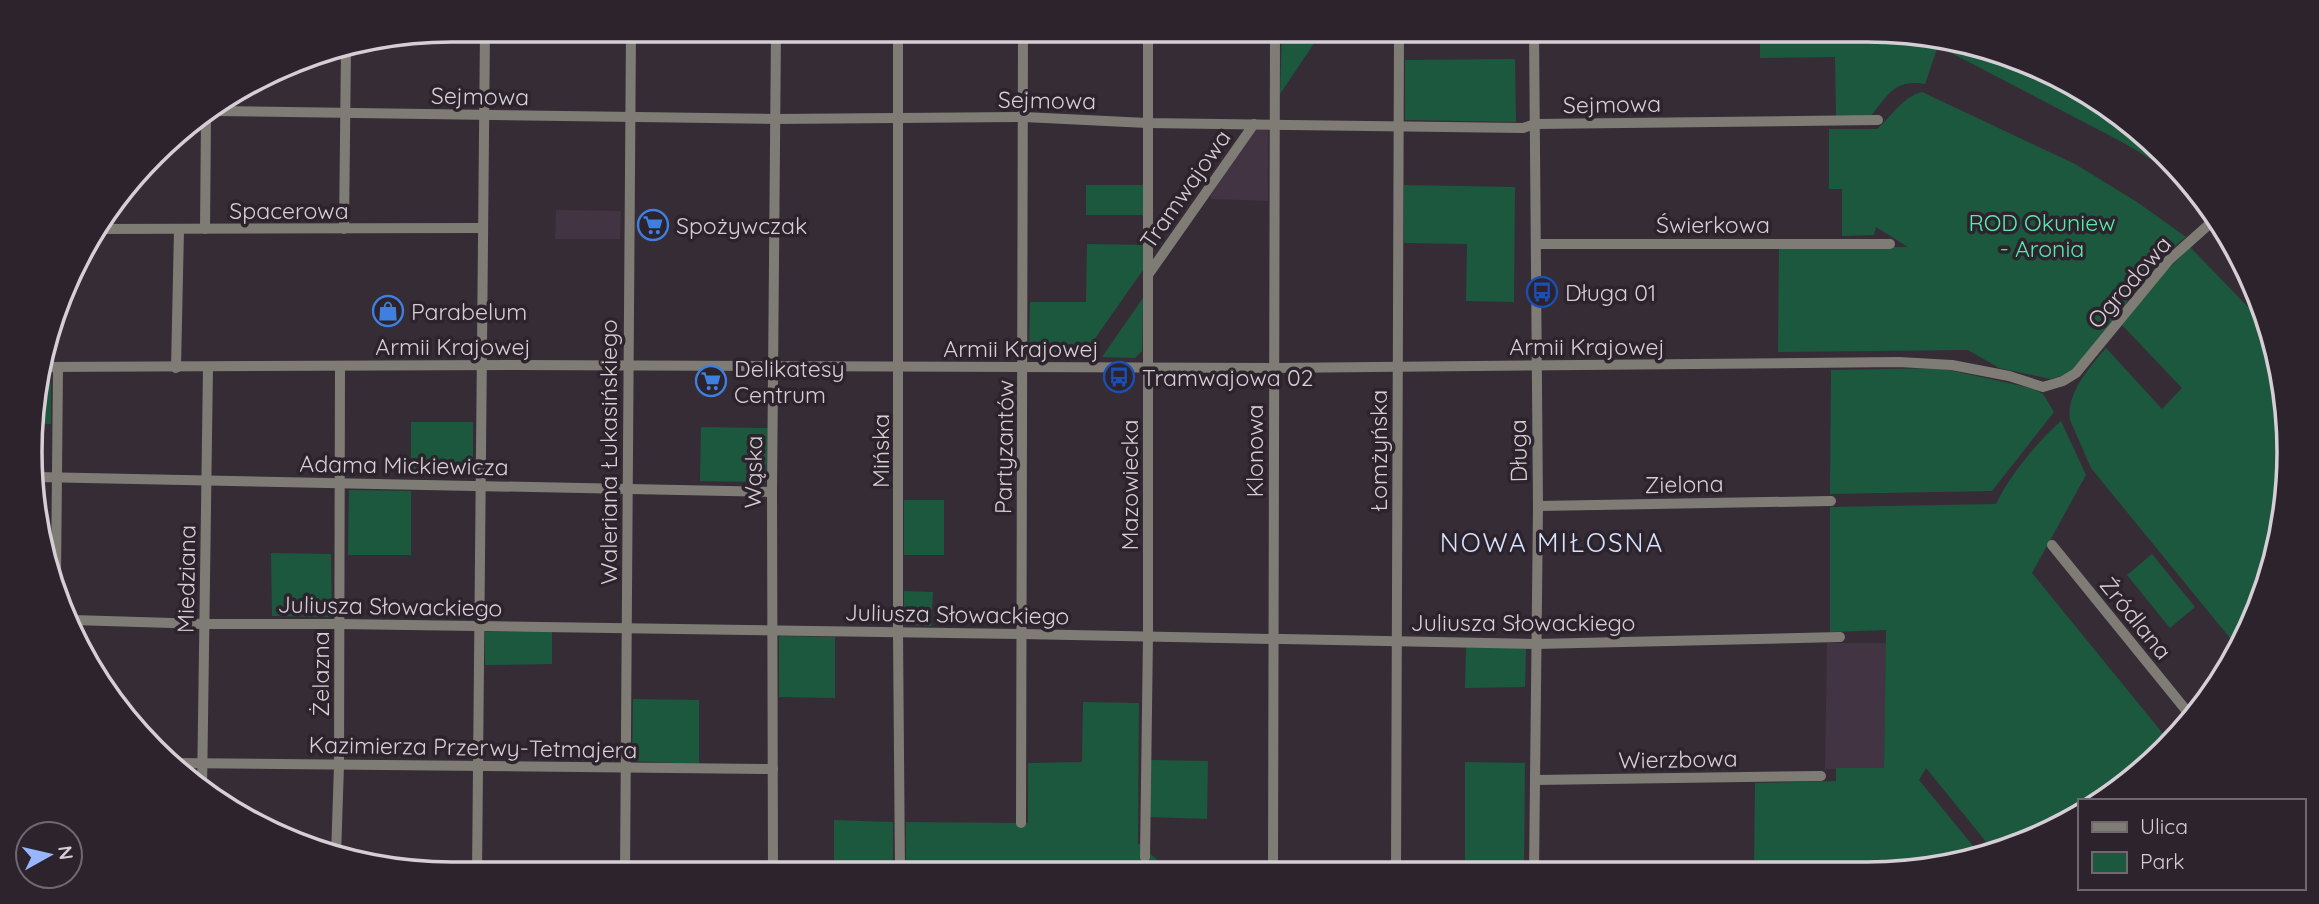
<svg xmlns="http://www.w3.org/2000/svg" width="2319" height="904" font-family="Quicksand,sans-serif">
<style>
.built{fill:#433443}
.green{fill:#1c583e}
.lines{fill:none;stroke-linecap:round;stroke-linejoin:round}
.minor{stroke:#7f7c76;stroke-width:10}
.labels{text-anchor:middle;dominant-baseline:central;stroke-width:7;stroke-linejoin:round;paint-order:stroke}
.street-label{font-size:23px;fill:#d5cfd5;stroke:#2c232c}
.park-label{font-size:23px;fill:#56ebac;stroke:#2c232c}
.poi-label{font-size:23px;fill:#d5cfd5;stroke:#2c232c;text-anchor:start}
.quarter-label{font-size:26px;letter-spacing:2px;fill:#d6e2fe;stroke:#2c232c}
.rim{fill:none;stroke:#d5cfd5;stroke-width:3.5}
</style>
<rect width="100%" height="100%" fill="#362c36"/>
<g class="built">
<polygon points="1256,128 1268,129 1268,201 1211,199 1211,195"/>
<polygon points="556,210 621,211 620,239 555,239"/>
<polygon points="1827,643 1886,643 1884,768 1825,769"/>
</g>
<g class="green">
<polygon points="1282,30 1323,30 1280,94"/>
<path d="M1760 30H1867L1977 44 2124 117 2171 171 2122 142 1938 46 1925 84C1894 79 1888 95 1871 116L1836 117 1835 57 1760 58Z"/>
<polygon points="1515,59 1516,122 1405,120 1405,60"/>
<path d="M1922 92 2075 164 2137 202 2186 237 2126 286 2130 295 2125 306 2083 357 2078 368 2072 373 2050 379 1999 368 1968 350 1778 352 1779 248 1908 247 1876 227 1874 235 1842 236V189H1829V129H1877C1892 116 1902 97 1922 92Z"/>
<rect x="1086" y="185" width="57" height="30"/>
<polygon points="1404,185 1515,187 1514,302 1466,301 1467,244 1404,243"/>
<polygon points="1087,244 1143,245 1143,270 1082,357 1037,357 1029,350 1030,302 1086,302"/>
<path d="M2190 247 2249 308 2254 304 2286 397 2275 562 2239 649 2091 468 2070 420C2066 393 2090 367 2106 348L2162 409 2182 388 2122 325 2158 279Z"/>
<polygon points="1143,298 1142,351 1135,358 1102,357"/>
<polygon points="1940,368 2031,388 2043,394 2054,412 1992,491 1830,494 1831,370"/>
<polygon points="40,378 46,378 51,384 51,424 34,424 33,396"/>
<path d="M2061 421 2086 475 2032 573 2169 741 2146 769 2098 801H2079V814L2053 831 1992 849 1926 768 1919 780 1979 853 1923 871H1754L1755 783 1836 781V768H1884L1886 630 1830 632V507L1996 504C2009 476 2038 441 2061 421Z"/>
<rect x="411" y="422" width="62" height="53"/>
<polygon points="701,427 768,428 766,482 700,481"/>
<polygon points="349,490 411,491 411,555 348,555"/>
<rect x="904" y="500" width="40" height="55"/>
<polygon points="271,553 331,554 332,617 272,616"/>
<polygon points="2152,554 2195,607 2170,628 2127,575"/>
<polygon points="904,591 933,592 931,626 904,625"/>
<polygon points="485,632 552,632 552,664 485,665"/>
<polygon points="779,636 835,637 835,698 779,697"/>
<polygon points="1466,647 1526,648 1525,687 1465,688"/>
<polygon points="633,699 699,700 699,764 632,761"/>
<polygon points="1083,702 1139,703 1138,843 1171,872 906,873 906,822 1028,823 1028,763 1082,762"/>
<polygon points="1151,760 1208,761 1207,819 1150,817"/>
<polygon points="1465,762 1525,763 1524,872 1465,872"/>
<polygon points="834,820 893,822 893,873 834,873"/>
</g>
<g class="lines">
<g class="minor">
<polyline points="898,30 898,633 900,873"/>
<polyline points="1534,30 1538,506 1534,872"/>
<polyline points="214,111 776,119 1024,117 1147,123 1523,128 1535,124 1878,120"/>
<polyline points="96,229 481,228"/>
<polyline points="205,229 206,116"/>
<polyline points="344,229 346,47"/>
<polyline points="1536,244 1890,244"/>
<polyline points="1148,275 1254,124"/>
<polyline points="43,367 512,365 1273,368 1899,362 1952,365 2009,376 2043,387 2063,381 2076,373 2169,260 2214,220"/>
<polyline points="176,368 179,230"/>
<polyline points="36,477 772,492"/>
<polyline points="1538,506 1831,501"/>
<polyline points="2052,545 2190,715"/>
<polyline points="56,578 58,368"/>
<polyline points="73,620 205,624 339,624 1021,634 1535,644 1840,637"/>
<polyline points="172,763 773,769"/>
<polyline points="1535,780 1821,776"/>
<polyline points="202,791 208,367"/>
<polyline points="1021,823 1023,30"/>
<polyline points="336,856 339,765 340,366"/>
<polyline points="1145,857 1148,636 1148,30"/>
<polyline points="1273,872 1275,30"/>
<polyline points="1396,872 1399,30"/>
<polyline points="773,873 772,492 776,30"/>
<polyline points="477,874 485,30"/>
<polyline points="625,874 631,30"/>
</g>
</g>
<defs>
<g id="supermarket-ring" transform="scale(1.575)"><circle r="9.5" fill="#2c232c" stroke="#3f7fe0" stroke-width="1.5"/><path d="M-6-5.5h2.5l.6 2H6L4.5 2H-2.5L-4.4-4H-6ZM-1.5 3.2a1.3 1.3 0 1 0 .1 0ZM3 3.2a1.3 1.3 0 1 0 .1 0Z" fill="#3f7fe0"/></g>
<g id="bus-ring" transform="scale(1.575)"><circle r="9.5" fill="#2c232c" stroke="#1a4fb4" stroke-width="1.5"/><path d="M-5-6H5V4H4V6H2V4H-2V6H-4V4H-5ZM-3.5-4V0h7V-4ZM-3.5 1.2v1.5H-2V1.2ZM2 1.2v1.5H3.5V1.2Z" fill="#1a4fb4"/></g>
<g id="shop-ring" transform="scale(1.575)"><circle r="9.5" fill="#2c232c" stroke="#3f7fe0" stroke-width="1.5"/><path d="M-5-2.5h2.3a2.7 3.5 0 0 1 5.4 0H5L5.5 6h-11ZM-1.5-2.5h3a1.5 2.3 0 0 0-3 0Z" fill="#3f7fe0"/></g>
</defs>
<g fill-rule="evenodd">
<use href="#supermarket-ring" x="653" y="225"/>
<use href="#bus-ring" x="1542" y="292"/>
<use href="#shop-ring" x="388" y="311"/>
<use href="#bus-ring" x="1119" y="377"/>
<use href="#supermarket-ring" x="711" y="381"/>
</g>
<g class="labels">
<g class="street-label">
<text transform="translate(480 96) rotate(1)">Sejmowa</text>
<text transform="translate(1047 100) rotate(1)">Sejmowa</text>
<text transform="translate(1612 104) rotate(-1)">Sejmowa</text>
<text transform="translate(1185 189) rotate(-55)">Tramwajowa</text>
<text x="289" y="210">Spacerowa</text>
<text x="1713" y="224">Świerkowa</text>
<text transform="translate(2129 282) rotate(-49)">Ogrodowa</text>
<text x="453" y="346">Armii Krajowej</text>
<text x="1587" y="346">Armii Krajowej</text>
<text x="1021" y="348">Armii Krajowej</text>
<text transform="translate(1004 447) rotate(-89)">Partyzantów</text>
<text transform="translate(880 451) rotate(-90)">Mińska</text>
<text transform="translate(1254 451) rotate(-90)">Klonowa</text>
<text transform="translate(1378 451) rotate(-90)">Łomżyńska</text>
<text transform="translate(1518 451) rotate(-91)">Długa</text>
<text transform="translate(608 452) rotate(-90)">Waleriana Łukasińskiego</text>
<text transform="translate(404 465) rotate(1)">Adama Mickiewicza</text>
<text transform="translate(753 472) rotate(-89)">Wąska</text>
<text transform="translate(1684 484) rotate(-1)">Zielona</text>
<text transform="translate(1129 485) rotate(-90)">Mazowiecka</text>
<text transform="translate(186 579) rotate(-89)">Miedziana</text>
<text transform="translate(390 606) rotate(1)">Juliusza Słowackiego</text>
<text transform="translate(957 614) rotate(1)">Juliusza Słowackiego</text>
<text transform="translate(2136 618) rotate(51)">Źródlana</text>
<text x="1523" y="622">Juliusza Słowackiego</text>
<text transform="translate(320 674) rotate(-90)">Żelazna</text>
<text transform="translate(473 747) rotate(1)">Kazimierza Przerwy-Tetmajera</text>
<text transform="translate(1678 759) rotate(-1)">Wierzbowa</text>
</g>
<g class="park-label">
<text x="2042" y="222">ROD Okuniew<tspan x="2042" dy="26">- Aronia</tspan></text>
</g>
<g class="poi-label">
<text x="676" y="225">Spożywczak</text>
<text x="1565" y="292">Długa 01</text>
<text x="411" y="311">Parabelum</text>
<text x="734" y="368">Delikatesy<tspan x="734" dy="26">Centrum</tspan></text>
<text x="1142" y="377">Tramwajowa 02</text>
</g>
<g class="quarter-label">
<text x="1552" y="542">NOWA MIŁOSNA</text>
</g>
</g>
<path d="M0 0H2319V904H0ZM452 42H1867A410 410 0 0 1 2277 452V452A410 410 0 0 1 1867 862H452A410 410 0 0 1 42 452V452A410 410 0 0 1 452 42Z" fill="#2c232c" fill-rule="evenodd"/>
<path class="rim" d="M452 42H1867A410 410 0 0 1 2277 452V452A410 410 0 0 1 1867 862H452A410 410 0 0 1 42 452V452A410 410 0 0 1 452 42Z"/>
<rect x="2078" y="799" width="228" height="91" fill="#2c232c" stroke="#706870" stroke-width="2"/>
<rect x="2092" y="822" width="35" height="10" fill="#7f7c76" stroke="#706870" stroke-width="2"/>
<text x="2140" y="834" font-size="21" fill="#d5cfd5">Ulica</text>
<rect x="2092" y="852" width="35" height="21" fill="#1c583e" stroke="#706870" stroke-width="2"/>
<text x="2140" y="869" font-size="21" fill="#d5cfd5">Park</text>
<g transform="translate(49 855) rotate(82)"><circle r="33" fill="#2c232c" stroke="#706870" stroke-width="2"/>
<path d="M0-5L12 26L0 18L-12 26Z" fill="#97b6fd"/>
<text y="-10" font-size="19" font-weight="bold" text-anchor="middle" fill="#d5cfd5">N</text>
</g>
</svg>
